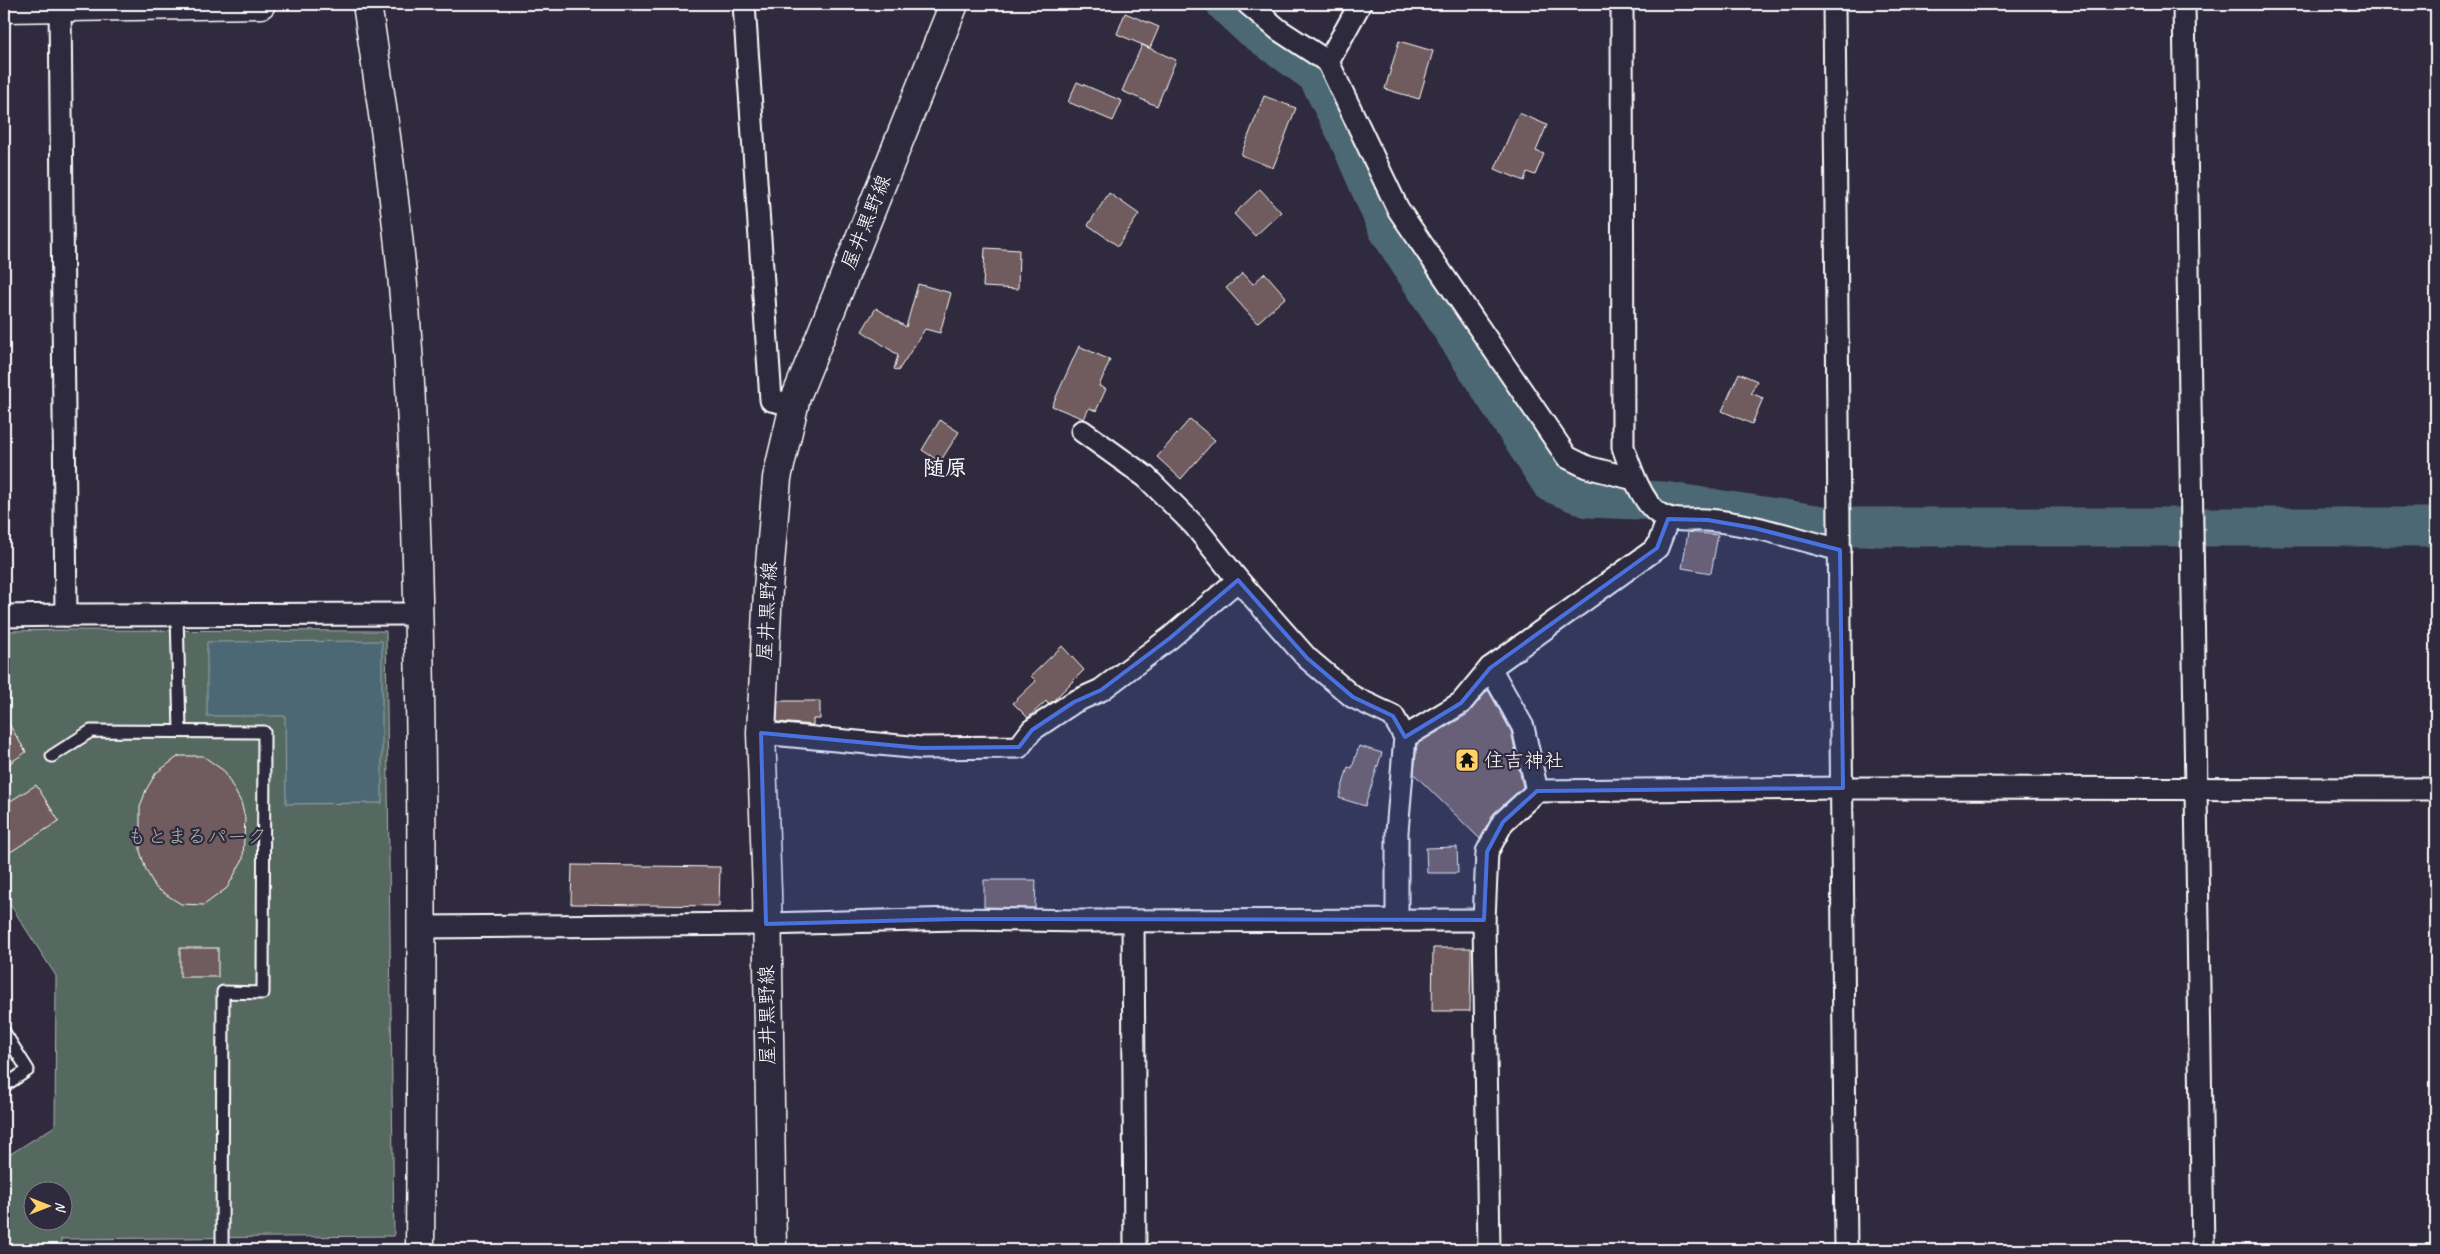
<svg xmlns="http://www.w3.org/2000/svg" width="2440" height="1254" font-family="Caveat,'Klee One',sans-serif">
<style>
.green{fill:#576961;stroke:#abb4b0;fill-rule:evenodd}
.water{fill:#4d6775;stroke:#94a4ac}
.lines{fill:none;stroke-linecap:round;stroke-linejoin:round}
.river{stroke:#4d6775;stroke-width:39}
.building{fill:#705c5e;stroke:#fff}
.lane-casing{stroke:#fff;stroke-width:15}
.street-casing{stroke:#fff;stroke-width:25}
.secondary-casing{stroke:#fff;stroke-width:31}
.lane{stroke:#2f2a3d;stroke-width:11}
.street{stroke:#2f2a3d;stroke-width:21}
.secondary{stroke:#2f2a3d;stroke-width:28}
.marked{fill:#4a71e0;fill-opacity:0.2;stroke:#4a71e0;stroke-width:4;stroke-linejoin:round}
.labels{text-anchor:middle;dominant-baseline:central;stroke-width:4.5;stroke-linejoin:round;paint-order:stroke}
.street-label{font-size:20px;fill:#fff;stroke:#2f2a3d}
.poi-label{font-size:20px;fill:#fff;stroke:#2f2a3d;text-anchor:start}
.park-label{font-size:20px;fill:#abb4b0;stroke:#2f2a3d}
.quarter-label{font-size:22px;font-weight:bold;fill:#fff;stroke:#2f2a3d}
</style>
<rect width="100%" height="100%" fill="#2f2a3d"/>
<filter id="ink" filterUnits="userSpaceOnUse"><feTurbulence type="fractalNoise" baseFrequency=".02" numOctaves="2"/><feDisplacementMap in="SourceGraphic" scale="10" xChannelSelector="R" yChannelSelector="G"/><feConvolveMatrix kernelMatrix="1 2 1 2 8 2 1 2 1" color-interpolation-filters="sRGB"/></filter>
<g filter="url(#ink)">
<path class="green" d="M68 630 386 631 394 1236 61 1239V1250H4V1158L55 1126 56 976 4 895V631ZM32 1192H62V1222H32Z"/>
<polygon class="water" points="382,641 382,803 286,804 285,716 207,716 207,642"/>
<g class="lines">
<polyline class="river" points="1226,4 1247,24 1317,75 1346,132 1388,229 1551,483 1588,498 1664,501 1836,527 2436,527"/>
</g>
<g class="building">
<polygon points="1125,13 1159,27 1150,48 1117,34"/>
<polygon points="1399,41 1433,51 1419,99 1385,89"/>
<polygon points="1142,45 1176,60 1157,106 1122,91"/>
<polygon points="1077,82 1122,101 1113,121 1068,102"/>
<polygon points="1264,96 1296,108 1273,168 1241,155"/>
<polygon points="1519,113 1547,125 1536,151 1544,154 1535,175 1527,172 1524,181 1495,169"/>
<polygon points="1260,189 1281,212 1255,236 1234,214"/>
<polygon points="1109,193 1139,214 1118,246 1088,225"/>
<polygon points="985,248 1019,250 1018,289 983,287"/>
<polygon points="1243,273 1253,284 1265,273 1286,297 1257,323 1226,288"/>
<polygon points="918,284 951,293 940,333 925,329 898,371 894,369 898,355 862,331 876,308 906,327"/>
<polygon points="1079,346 1110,360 1099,386 1106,389 1096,411 1089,408 1084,419 1052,406"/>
<polygon points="1739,373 1757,381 1751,393 1763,398 1752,424 1722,411"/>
<polygon points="1190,419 1215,440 1181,479 1157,457"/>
<polygon points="940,420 959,432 940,462 922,450"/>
<polygon points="1688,532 1718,535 1711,573 1682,568"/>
<polygon points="1062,646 1084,670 1052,702 1048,704 1046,701 1028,718 1013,703 1036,681 1031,676"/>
<polygon points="1488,690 1511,731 1523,787 1494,813 1480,839 1414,774 1417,744 1468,714"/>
<polygon points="778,701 820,701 820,719 813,719 813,725 777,722"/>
<polygon points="4,716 26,752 4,767"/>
<polygon points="1359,746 1382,753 1365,806 1339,798 1348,767 1352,768"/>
<polygon points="179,756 203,756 224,771 241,802 245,818 243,859 227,888 204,905 181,904 156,888 146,870 140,851 140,807 146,790 156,773"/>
<polygon points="36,785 59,821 4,856 4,805"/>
<polygon points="1457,847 1458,873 1427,873 1426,848"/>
<polygon points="572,865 720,867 719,906 571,904"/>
<polygon points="984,880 1036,880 1035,908 984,907"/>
<rect x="180" y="948" width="38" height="29"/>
<polygon points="1433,948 1471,948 1470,1011 1432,1011"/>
</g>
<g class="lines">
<g class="lane-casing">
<g id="lane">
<polyline points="177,615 180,731"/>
<polyline points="52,756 91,731 264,732 263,993 223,992 222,1250"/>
<polyline points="4,1032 28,1070 4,1086"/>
</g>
</g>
<g class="street-casing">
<g id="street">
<polyline points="60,4 66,615 419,614"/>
<polyline points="744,4 771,400 794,405"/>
<polyline points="1248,4 1279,30 1328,62 1398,209 1567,457 1587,467 1634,479"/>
<path d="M1622 4 1623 447C1630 467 1641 501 1658 513 1672 523 1690 519 1706 520 1751 523 1796 539 1840 550"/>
<polyline points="1834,4 1846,1250"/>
<polyline points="2184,4 2203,1250"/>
<polyline points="1328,62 1360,4"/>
<polyline points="1082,431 1146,477 1194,525 1238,580"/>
<polyline points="4,616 66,615"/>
<polyline points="1490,668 1523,727 1537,791"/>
<polyline points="761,733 921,748 1019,747 1032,730 1074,702 1101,690 1170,638 1238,580 1307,658 1353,697 1393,716 1405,737 1397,832 1397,920"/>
<polyline points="1405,737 1461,703 1490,668 1657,548 1668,519"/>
<polyline points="1133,921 1135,1250"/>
<polyline points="422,927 766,924 957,919 1081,921 1484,920"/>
<polyline points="1489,1250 1484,920 1487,852 1503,822 1537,791 1843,788 2436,789"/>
</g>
</g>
<g class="secondary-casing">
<g id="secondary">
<path d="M367 4C385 123 402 245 409 365 425 660 422 955 420 1250"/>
<polyline points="4,8 261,4"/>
<polyline points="772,1250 767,891 761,733 768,589 777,478 796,397 954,4"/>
</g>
</g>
<use href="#lane" class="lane"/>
<use href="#street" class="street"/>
<use href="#secondary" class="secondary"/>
</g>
</g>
<path class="marked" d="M1668 519 1708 520 1754 528 1840 550 1843 788 1537 791 1503 822 1487 852 1484 920 957 919 766 924 761 733 921 748 1019 747 1032 730 1074 702 1101 690 1170 638 1238 580 1307 658 1353 697 1393 716 1405 737 1461 703 1490 668 1657 548Z"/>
<defs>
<g id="temple-square" transform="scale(1.25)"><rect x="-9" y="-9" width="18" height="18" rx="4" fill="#ffd166" stroke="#2f2a3d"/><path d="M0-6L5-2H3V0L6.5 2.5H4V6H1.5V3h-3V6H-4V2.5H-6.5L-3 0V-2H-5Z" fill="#111"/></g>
</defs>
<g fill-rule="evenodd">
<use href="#temple-square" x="1467" y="760"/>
</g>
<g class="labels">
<g class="street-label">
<text transform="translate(866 222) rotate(-68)">屋井黒野線</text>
<text transform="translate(767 611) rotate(-87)">屋井黒野線</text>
<text transform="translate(767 1015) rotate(-91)">屋井黒野線</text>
</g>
<g class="poi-label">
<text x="1484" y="760">住吉神社</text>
</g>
<g class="park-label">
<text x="197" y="836">もとまるパーク</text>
</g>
<g class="quarter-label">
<text x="945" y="468">随原</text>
</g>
</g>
<rect width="2440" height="1254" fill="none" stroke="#2f2a3d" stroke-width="20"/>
<rect x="10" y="10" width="2420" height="1234" fill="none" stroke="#fff" stroke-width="2" filter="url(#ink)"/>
<g transform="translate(48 1206) rotate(90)"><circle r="24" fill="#2f2a3d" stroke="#827f8b"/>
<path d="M0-4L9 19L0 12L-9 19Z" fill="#ffd166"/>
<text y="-8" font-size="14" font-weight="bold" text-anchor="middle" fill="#ffffff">N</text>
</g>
</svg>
